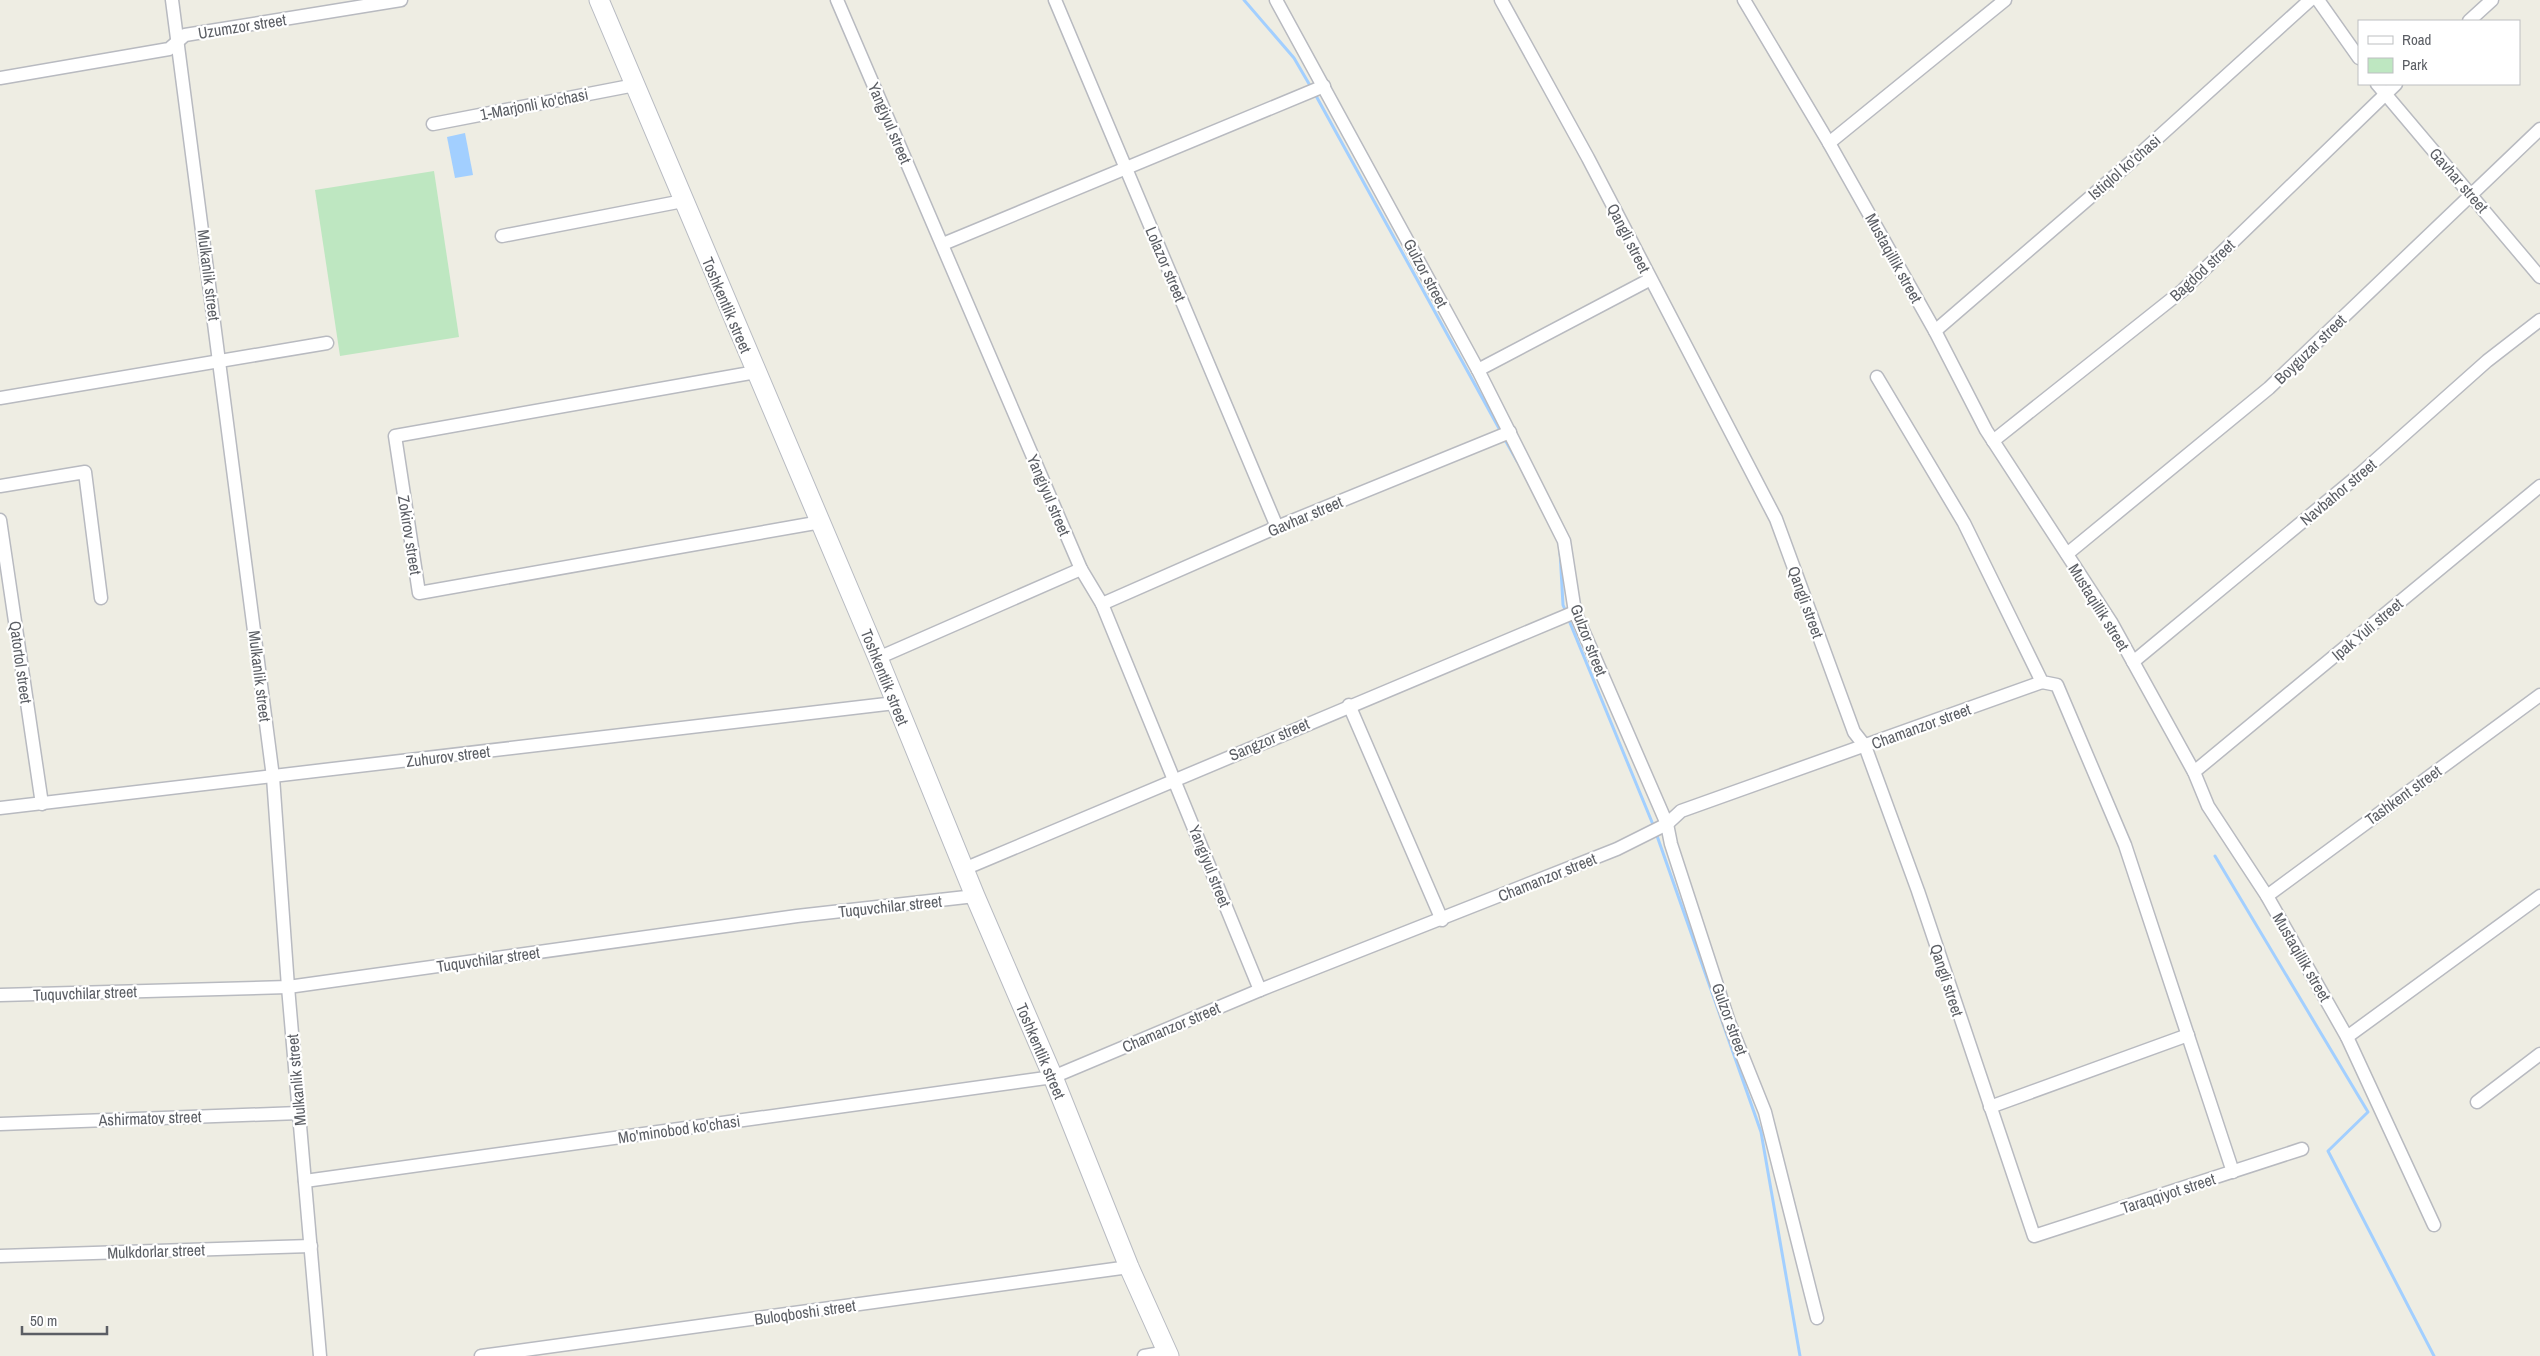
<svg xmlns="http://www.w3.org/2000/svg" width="2540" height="1356" font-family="'Archivo Narrow',sans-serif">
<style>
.green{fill:#bee7c1}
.water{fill:#a2cfff}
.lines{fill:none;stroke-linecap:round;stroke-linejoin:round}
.stream{stroke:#a2cfff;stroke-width:3}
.minor-casing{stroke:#b8bac0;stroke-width:15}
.secondary-casing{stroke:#b8bbc2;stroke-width:21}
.minor{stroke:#fff;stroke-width:12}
.secondary{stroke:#fff;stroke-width:19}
.labels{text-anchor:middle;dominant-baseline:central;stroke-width:4.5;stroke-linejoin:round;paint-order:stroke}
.street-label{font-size:16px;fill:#5b5e64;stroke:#fff}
</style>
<rect width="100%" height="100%" fill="#eeede3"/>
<polygon class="green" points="434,171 459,337 340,356 315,190"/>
<polygon class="water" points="465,133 473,175 455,178 447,137"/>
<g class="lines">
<g class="stream">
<polyline points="1244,0 1294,58 1312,89"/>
<polyline points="1315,94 1501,432"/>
<polyline points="1504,438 1517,461"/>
<polyline points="1560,551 1563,605 1566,612"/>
<polyline points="1568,618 1654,827"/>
<polyline points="1656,833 1761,1132 1800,1356"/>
<polyline points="2215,856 2368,1112 2328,1151 2434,1356"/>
</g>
<g class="minor-casing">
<g id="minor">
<polyline points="172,0 273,777 288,987 320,1356"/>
<polyline points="837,0 1081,569 1102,604 1260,990"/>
<polyline points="1055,0 1277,527"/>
<polyline points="1276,0 1478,370 1564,541 1575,612 1667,824 1671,844 1729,1022 1765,1112 1817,1318"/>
<polyline points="1501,0 1588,158 1776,519 1854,732 1865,746 1918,891 2034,1236 2302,1149"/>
<polyline points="1744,0 1829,143 1935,331 1986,430 2111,622 2194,772 2208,806 2267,896 2347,1037 2434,1225"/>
<polyline points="2318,0 2359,58"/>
<polyline points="2469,21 2492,0"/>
<polyline points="0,78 169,49 185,35 401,0"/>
<polyline points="2377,84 2540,277"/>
<polyline points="433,124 635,85"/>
<polyline points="1829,143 2005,0"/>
<polyline points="502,236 683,201"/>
<polyline points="943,244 1324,86"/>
<polyline points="1935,331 2131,162 2310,0"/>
<polyline points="1478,370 1649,280"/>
<polyline points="756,372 395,436 419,593 821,522"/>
<polyline points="1877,377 1964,523 2042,682 2057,685 2125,845 2233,1172"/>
<polyline points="0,398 327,343"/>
<polyline points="1993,441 2183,290 2396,84"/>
<polyline points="0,486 85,472 101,598"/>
<polyline points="0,520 42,804"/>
<polyline points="2067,554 2269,388 2540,129"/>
<polyline points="1102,604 1277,527 1510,432"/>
<polyline points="878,658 1081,569"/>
<polyline points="2133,662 2360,474 2487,361 2540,320"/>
<polyline points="1349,705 1442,920"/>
<polyline points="2194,772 2540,486"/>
<polyline points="0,808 895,703"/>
<polyline points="964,869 1575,612"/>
<polyline points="2267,896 2540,695"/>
<polyline points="0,995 288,987 797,916 975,896"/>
<polyline points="2347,1037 2540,896"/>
<polyline points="2477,1102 2540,1054"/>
<polyline points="1990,1107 2188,1035"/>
<polyline points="0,1124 299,1113"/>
<polyline points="305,1181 1053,1077 1260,990 1617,849 1667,824 1681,811 2042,682"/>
<polyline points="0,1256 311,1246"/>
<polyline points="481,1356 1129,1267"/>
<polyline points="1144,1356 1167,1352"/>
</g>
</g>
<g class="secondary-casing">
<polyline id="secondary" points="599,0 878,658 975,896 1053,1077 1129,1267 1169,1356"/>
</g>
<use href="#minor" class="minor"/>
<use href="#secondary" class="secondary"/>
</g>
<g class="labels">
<g class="street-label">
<text transform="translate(242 26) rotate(-9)">Uzumzor street</text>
<text transform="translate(534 104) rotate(-11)">1-Marjonli ko'chasi</text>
<text transform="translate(890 123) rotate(67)">Yangiyul street</text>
<text transform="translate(2124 167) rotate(-41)">Istiqlol ko'chasi</text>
<text transform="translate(2459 180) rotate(49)">Gavhar street</text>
<text transform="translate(1629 238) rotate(63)">Qangli street</text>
<text transform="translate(1894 258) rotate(61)">Mustaqillik street</text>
<text transform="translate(1166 264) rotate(67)">Lolazor street</text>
<text transform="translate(2202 270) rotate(-43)">Bagdod street</text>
<text transform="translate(1426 273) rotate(62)">Gulzor street</text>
<text transform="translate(209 275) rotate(83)">Mulkanlik street</text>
<text transform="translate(727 305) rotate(67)">Toshkentlik street</text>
<text transform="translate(2310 349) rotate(-44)">Boyguzar street</text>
<text transform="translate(2338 492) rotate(-40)">Navbahor street</text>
<text transform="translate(1049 495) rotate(67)">Yangiyul street</text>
<text transform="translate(1305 516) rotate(-23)">Gavhar street</text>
<text transform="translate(410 535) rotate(81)">Zokirov street</text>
<text transform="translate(1806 602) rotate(70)">Qangli street</text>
<text transform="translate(2099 607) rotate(58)">Mustaqillik street</text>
<text transform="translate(2367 629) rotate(-40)">Ipak Yuli street</text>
<text transform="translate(1589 640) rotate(69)">Gulzor street</text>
<text transform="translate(21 662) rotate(82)">Qatortol street</text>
<text transform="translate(260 676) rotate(83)">Mulkanlik street</text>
<text transform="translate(885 677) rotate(68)">Toshkentlik street</text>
<text transform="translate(1921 726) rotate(-20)">Chamanzor street</text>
<text transform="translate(1269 739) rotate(-23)">Sangzor street</text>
<text transform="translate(448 756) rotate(-7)">Zuhurov street</text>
<text transform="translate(2403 795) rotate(-36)">Tashkent street</text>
<text transform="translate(1210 866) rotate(68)">Yangiyul street</text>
<text transform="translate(1547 877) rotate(-22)">Chamanzor street</text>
<text transform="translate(890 906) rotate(-6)">Tuquvchilar street</text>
<text transform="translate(2302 957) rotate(60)">Mustaqillik street</text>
<text transform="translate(488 959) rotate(-8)">Tuquvchilar street</text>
<text transform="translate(1947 980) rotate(72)">Qangli street</text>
<text transform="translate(85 993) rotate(-2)">Tuquvchilar street</text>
<text transform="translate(1730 1019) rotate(70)">Gulzor street</text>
<text transform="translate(1171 1027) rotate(-23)">Chamanzor street</text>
<text transform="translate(1041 1051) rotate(67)">Toshkentlik street</text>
<text transform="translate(296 1080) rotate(-95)">Mulkanlik street</text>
<text transform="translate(150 1118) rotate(-2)">Ashirmatov street</text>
<text transform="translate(679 1129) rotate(-8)">Mo'minobod ko'chasi</text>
<text transform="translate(2168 1193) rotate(-18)">Taraqqiyot street</text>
<text transform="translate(156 1251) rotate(-2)">Mulkdorlar street</text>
<text transform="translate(805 1312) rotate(-8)">Buloqboshi street</text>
</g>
</g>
<rect x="2358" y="20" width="162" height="65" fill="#ffffff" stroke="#bdbfc1"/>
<rect x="2368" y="36" width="25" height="8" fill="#ffffff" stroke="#bdbfc1"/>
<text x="2402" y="45" font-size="15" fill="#5b5e64">Road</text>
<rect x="2368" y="58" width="25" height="15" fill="#bee7c1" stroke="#bdbfc1"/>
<text x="2402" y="70" font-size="15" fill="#5b5e64">Park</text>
<path d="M22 1326v8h85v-8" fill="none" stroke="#5b5e64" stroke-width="2.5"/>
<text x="30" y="1326" font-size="15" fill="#5b5e64" stroke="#ffffff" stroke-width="4" paint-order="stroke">50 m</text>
</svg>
